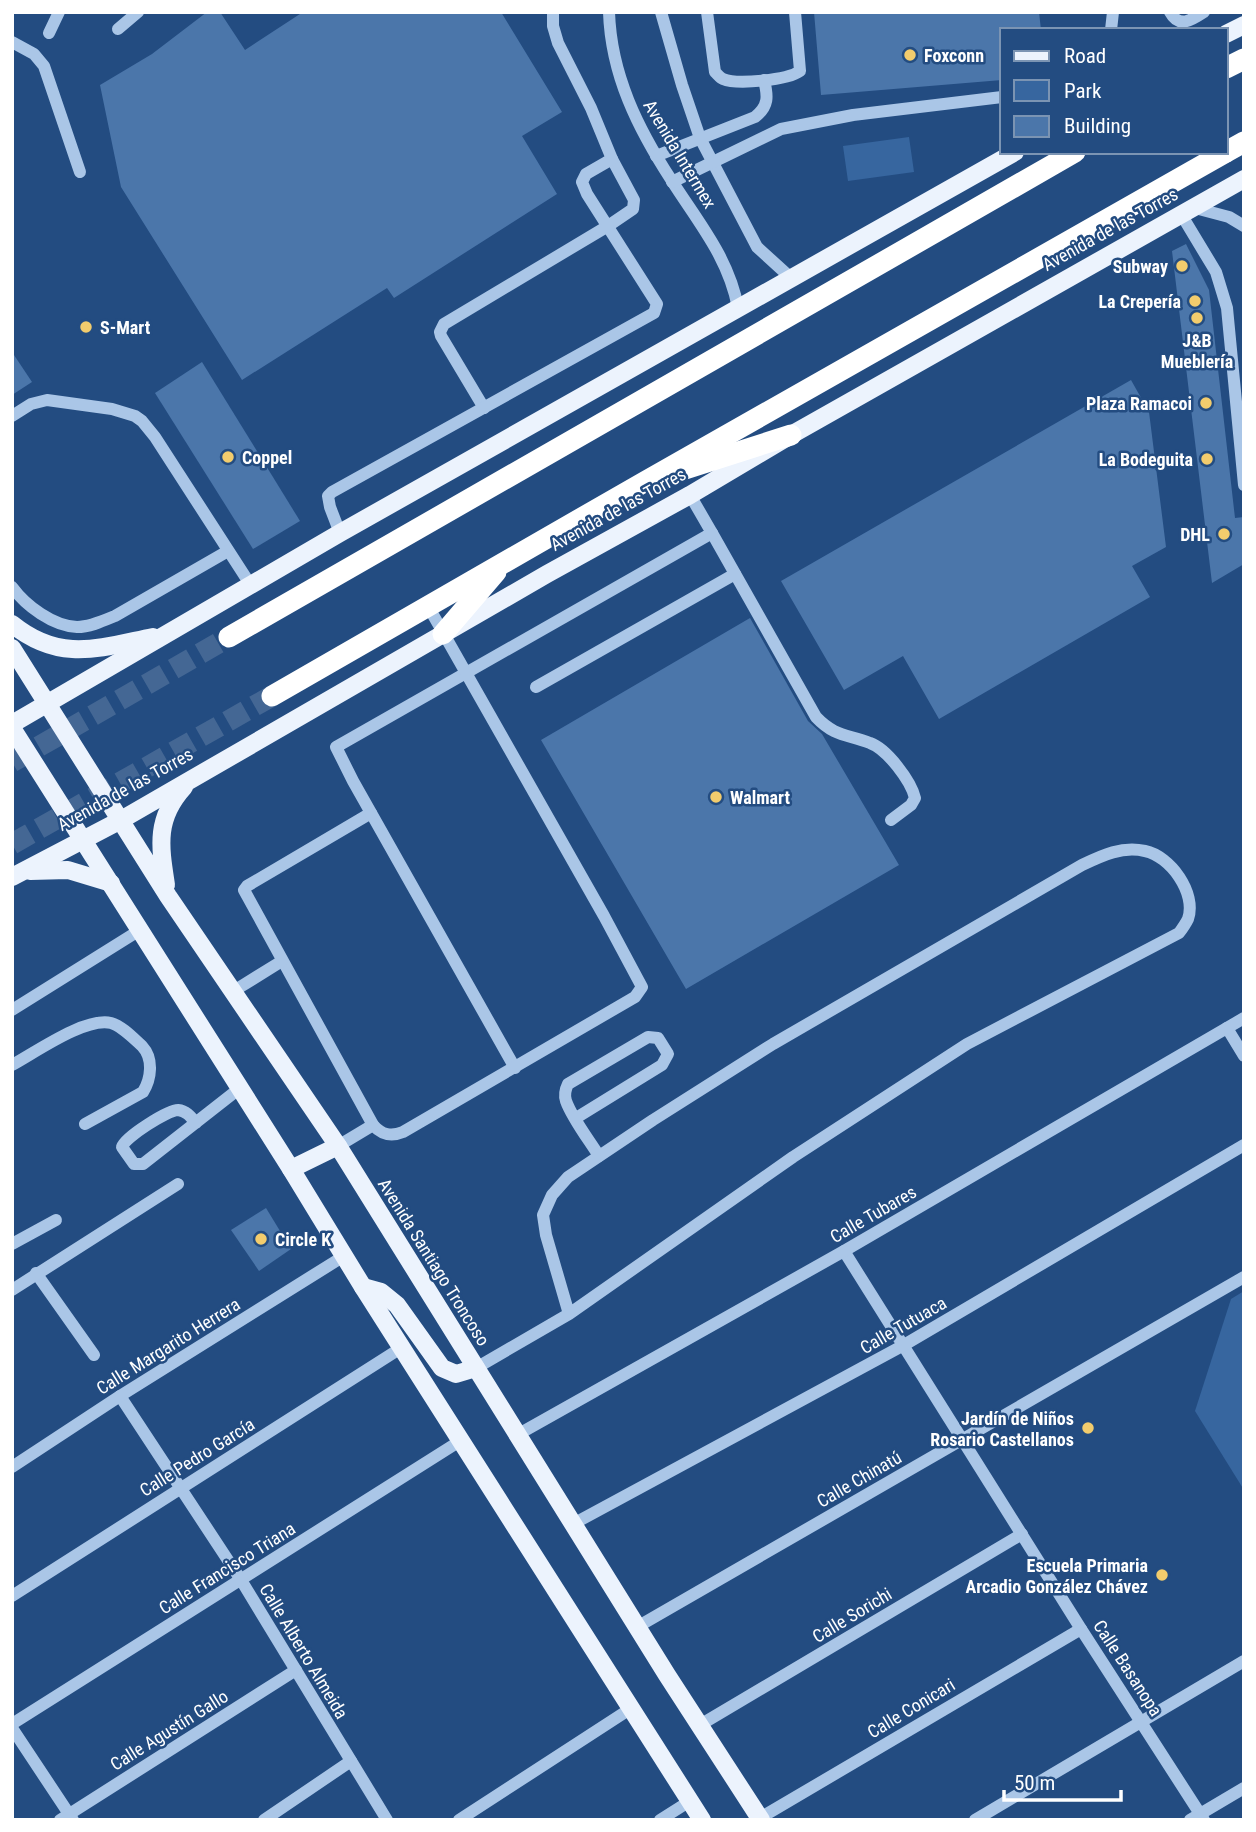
<svg xmlns="http://www.w3.org/2000/svg" width="1256" height="1832" font-family="'Roboto Condensed',sans-serif">
<style>
.green{fill:#37669f}
.building{fill:#4b76aa}
.lines{fill:none;stroke-linecap:round;stroke-linejoin:round}
.highway-tunnel{stroke:#446794;stroke-width:21;stroke-dasharray:21 10;stroke-linecap:butt}
.minor{stroke:#aac6e7;stroke-width:12}
.major{stroke:#ecf3fd;stroke-width:18}
.highway{stroke:#fff;stroke-width:21}
.poi-dot{fill:#f2cc6d;stroke:#234c81;stroke-width:2.5}
.labels{text-anchor:middle;dominant-baseline:central;stroke-width:5;stroke-linejoin:round;paint-order:stroke}
.poi-label{font-size:18px;font-weight:bold;fill:#fff;stroke:#234c81;text-anchor:end}
.street-label{font-size:18px;fill:#fff;stroke:#234c81}
</style>
<rect width="100%" height="100%" fill="#234c81"/>
<g class="green">
<polygon points="909,137 914,172 848,181 843,146"/>
<polygon points="1244,1291 1244,1490 1195,1411 1231,1299"/>
</g>
<g class="building">
<polygon points="207,12 220,12 245,50 303,12 501,12 562,112 522,136 557,194 394,298 387,288 242,380 121,187 100,85 152,54"/>
<polygon points="814,12 1039,12 1041,30 1002,30 1002,80 821,95"/>
<polygon points="1186,244 1209,290 1235,518 1244,517 1244,564 1212,583 1172,251"/>
<polygon points="12,352 32,382 12,395"/>
<polygon points="202,362 300,521 253,549 155,393"/>
<polygon points="1131,380 1149,412 1166,547 1132,566 1150,597 939,719 903,656 844,690 781,581"/>
<polygon points="750,618 808,721 822,734 899,865 686,989 541,740"/>
<polygon points="266,1208 291,1249 259,1271 231,1230"/>
</g>
<g class="lines">
<g class="highway-tunnel">
<polyline points="12,762 229,637"/>
<polyline points="12,844 272,696"/>
</g>
<g class="minor">
<path d="M609 12C611 75 638 129 672 181 698 222 729 258 738 308"/>
<polyline points="661,12 682,85 700,138 757,247 791,278"/>
<path d="M707 12 715 72C718 75 720 78 723 79 737 85 788 80 800 71L795 12"/>
<path d="M1170 12C1179 29 1192 20 1204 12"/>
<polyline points="118,29 138,12"/>
<polyline points="1111,30 1113,12"/>
<polyline points="49,33 59,12"/>
<polyline points="12,42 34,54 44,66 80,172"/>
<path d="M656 156 755 117C769 106 768 96 764 80"/>
<polyline points="672,182 781,129 853,115 1002,97"/>
<polyline points="1195,208 1229,217 1244,226"/>
<polyline points="1181,214 1216,272 1227,308 1244,485"/>
<polyline points="484,408 441,336 440,332 444,324 608,226 633,209 634,200 612,159 591,108 558,43 553,26 553,12"/>
<polyline points="12,416 31,404 47,400 112,409 135,416 142,421 155,437 250,584"/>
<polyline points="340,533 330,507 328,496 332,492 654,313 657,304 587,194 582,182 586,174 612,159"/>
<path d="M712 533 816 717C835 737 847 734 870 743 887 749 911 781 915 798L911 805 891 820"/>
<path d="M12 587C26 606 53 626 77 627 90 627 103 621 115 616L228 551"/>
<polyline points="536,687 735,574"/>
<polyline points="371,813 247,886 244,890 373,1125"/>
<polyline points="232,992 282,961"/>
<polyline points="12,1010 140,930"/>
<polyline points="1227,1028 1244,1056"/>
<path d="M12 1065C36 1052 85 1017 111 1023 122 1026 134 1039 142 1046 154 1059 151 1079 143 1092L85 1124"/>
<polyline points="515,1068 353,781 336,747 712,533 690,495"/>
<path d="M576 1118 662 1065 668 1054 658 1038 648 1037 568 1084C565 1090 564 1095 566 1101 572 1118 589 1140 599 1156"/>
<path d="M196 1123C191 1117 187 1111 178 1110 168 1110 125 1137 122 1147L134 1164H143L240 1088"/>
<path d="M338 1146 373 1125C382 1135 391 1137 403 1132L635 997 642 987 604 916 428 606"/>
<polyline points="12,1244 56,1220"/>
<polyline points="844,1251 1081,1629 1204,1820"/>
<polyline points="36,1273 94,1355"/>
<polyline points="12,1290 178,1184"/>
<path d="M476 1368 569 1314 793 1157 967 1044 1179 933C1182 929 1186 923 1188 919 1197 893 1170 856 1145 851 1122 846 1103 855 1082 865L773 1044 653 1120 568 1177 552 1195 543 1215 546 1235 569 1314"/>
<polyline points="120,1396 241,1580 387,1820"/>
<polyline points="517,1435 844,1251 1244,1018"/>
<polyline points="12,1467 120,1396 344,1256"/>
<polyline points="573,1524 904,1345 1244,1145"/>
<polyline points="12,1596 401,1348"/>
<polyline points="637,1627 1244,1277"/>
<polyline points="12,1724 460,1441"/>
<polyline points="700,1725 1022,1534"/>
<polyline points="12,1728 73,1820"/>
<polyline points="760,1818 1081,1629"/>
<polyline points="60,1820 296,1670"/>
<polyline points="264,1820 351,1761"/>
<polyline points="459,1820 630,1709"/>
<polyline points="660,1820 690,1801"/>
<polyline points="975,1820 1244,1661"/>
<polyline points="1190,1820 1244,1788"/>
</g>
<g class="major">
<polyline points="1226,34 1244,25"/>
<path d="M12 624C60 663 99 648 153 637"/>
<polyline points="12,648 168,896 338,1146 667,1675 761,1820"/>
<polyline points="12,724 340,533 1015,152"/>
<polyline points="12,728 291,1169 363,1287 702,1820"/>
<polyline points="30,871 68,870 111,883"/>
<polyline points="12,877 121,820 547,574 690,495 791,435 1244,179"/>
<path d="M166 885C160 846 155 819 184 787"/>
<polyline points="291,1169 338,1146"/>
<polyline points="363,1287 381,1292 397,1305 442,1368 456,1374 476,1368"/>
</g>
<g class="highway">
<polyline points="1226,68 1244,59"/>
<polyline points="1226,152 1244,142"/>
<polyline points="685,469 791,435"/>
<polyline points="443,634 496,572"/>
<polyline points="229,637 1075,152"/>
<polyline points="272,696 646,481 1226,152"/>
</g>
</g>
<g class="poi-dot">
<circle cx="910" cy="55" r="7"/>
<circle cx="1182" cy="266" r="7"/>
<circle cx="1195" cy="301" r="7"/>
<circle cx="1197" cy="318" r="7"/>
<circle cx="86" cy="327" r="7"/>
<circle cx="1206" cy="403" r="7"/>
<circle cx="228" cy="457" r="7"/>
<circle cx="1207" cy="459" r="7"/>
<circle cx="1224" cy="534" r="7"/>
<circle cx="716" cy="797" r="7"/>
<circle cx="261" cy="1239" r="7"/>
<circle cx="1088" cy="1428" r="7"/>
<circle cx="1162" cy="1575" r="7"/>
</g>
<g class="labels">
<g class="poi-label">
<text x="924" y="55" text-anchor="start">Foxconn</text>
<text x="1168" y="266">Subway</text>
<text x="1181" y="301">La Crepería</text>
<text x="100" y="327" text-anchor="start">S-Mart</text>
<text x="1197" y="340" text-anchor="middle">J&amp;B<tspan x="1197" dy="21">Mueblería</tspan></text>
<text x="1192" y="403">Plaza Ramacoi</text>
<text x="242" y="457" text-anchor="start">Coppel</text>
<text x="1193" y="459">La Bodeguita</text>
<text x="1210" y="534">DHL</text>
<text x="730" y="797" text-anchor="start">Walmart</text>
<text x="275" y="1239" text-anchor="start">Circle K</text>
<text x="1074" y="1418">Jardín de Niños<tspan x="1074" dy="21">Rosario Castellanos</tspan></text>
<text x="1148" y="1565">Escuela Primaria<tspan x="1148" dy="21">Arcadio González Chávez</tspan></text>
</g>
<g class="street-label">
<text transform="translate(680 154) rotate(59)">Avenida Intermex</text>
<text transform="translate(1110 229) rotate(-29)">Avenida de las Torres</text>
<text transform="translate(618 509) rotate(-29)">Avenida de las Torres</text>
<text transform="translate(125 789) rotate(-29)">Avenida de las Torres</text>
<text transform="translate(873 1214) rotate(-30)">Calle Tubares</text>
<text transform="translate(434 1262) rotate(58)">Avenida Santiago Troncoso</text>
<text transform="translate(903 1325) rotate(-30)">Calle Tutuaca</text>
<text transform="translate(168 1346) rotate(-32)">Calle Margarito Herrera</text>
<text transform="translate(197 1457) rotate(-32)">Calle Pedro García</text>
<text transform="translate(859 1479) rotate(-30)">Calle Chinatú</text>
<text transform="translate(227 1568) rotate(-32)">Calle Francisco Triana</text>
<text transform="translate(852 1615) rotate(-31)">Calle Sorichi</text>
<text transform="translate(304 1651) rotate(59)">Calle Alberto Almeida</text>
<text transform="translate(1128 1668) rotate(57)">Calle Basanopa</text>
<text transform="translate(911 1708) rotate(-31)">Calle Conicari</text>
<text transform="translate(169 1730) rotate(-32)">Calle Agustín Gallo</text>
</g>
</g>
<rect width="1256" height="1832" fill="none" stroke="#ffffff" stroke-width="28"/>
<rect x="1000" y="28" width="228" height="126" fill="#234c81" stroke="#7b94b3" stroke-width="2"/>
<rect x="1014" y="51" width="35" height="10" fill="#ecf3fd" stroke="#7b94b3" stroke-width="2"/>
<text x="1064" y="63" font-size="21" fill="#ffffff">Road</text>
<rect x="1014" y="80" width="35" height="21" fill="#37669f" stroke="#7b94b3" stroke-width="2"/>
<text x="1064" y="98" font-size="21" fill="#ffffff">Park</text>
<rect x="1014" y="116" width="35" height="21" fill="#4b76aa" stroke="#7b94b3" stroke-width="2"/>
<text x="1064" y="133" font-size="21" fill="#ffffff">Building</text>
<path d="M1004 1790v10h117v-10" fill="none" stroke="#ffffff" stroke-width="3.5"/>
<text x="1014" y="1790" font-size="21" fill="#ffffff" stroke="#234c81" stroke-width="5" paint-order="stroke">50 m</text>
</svg>
